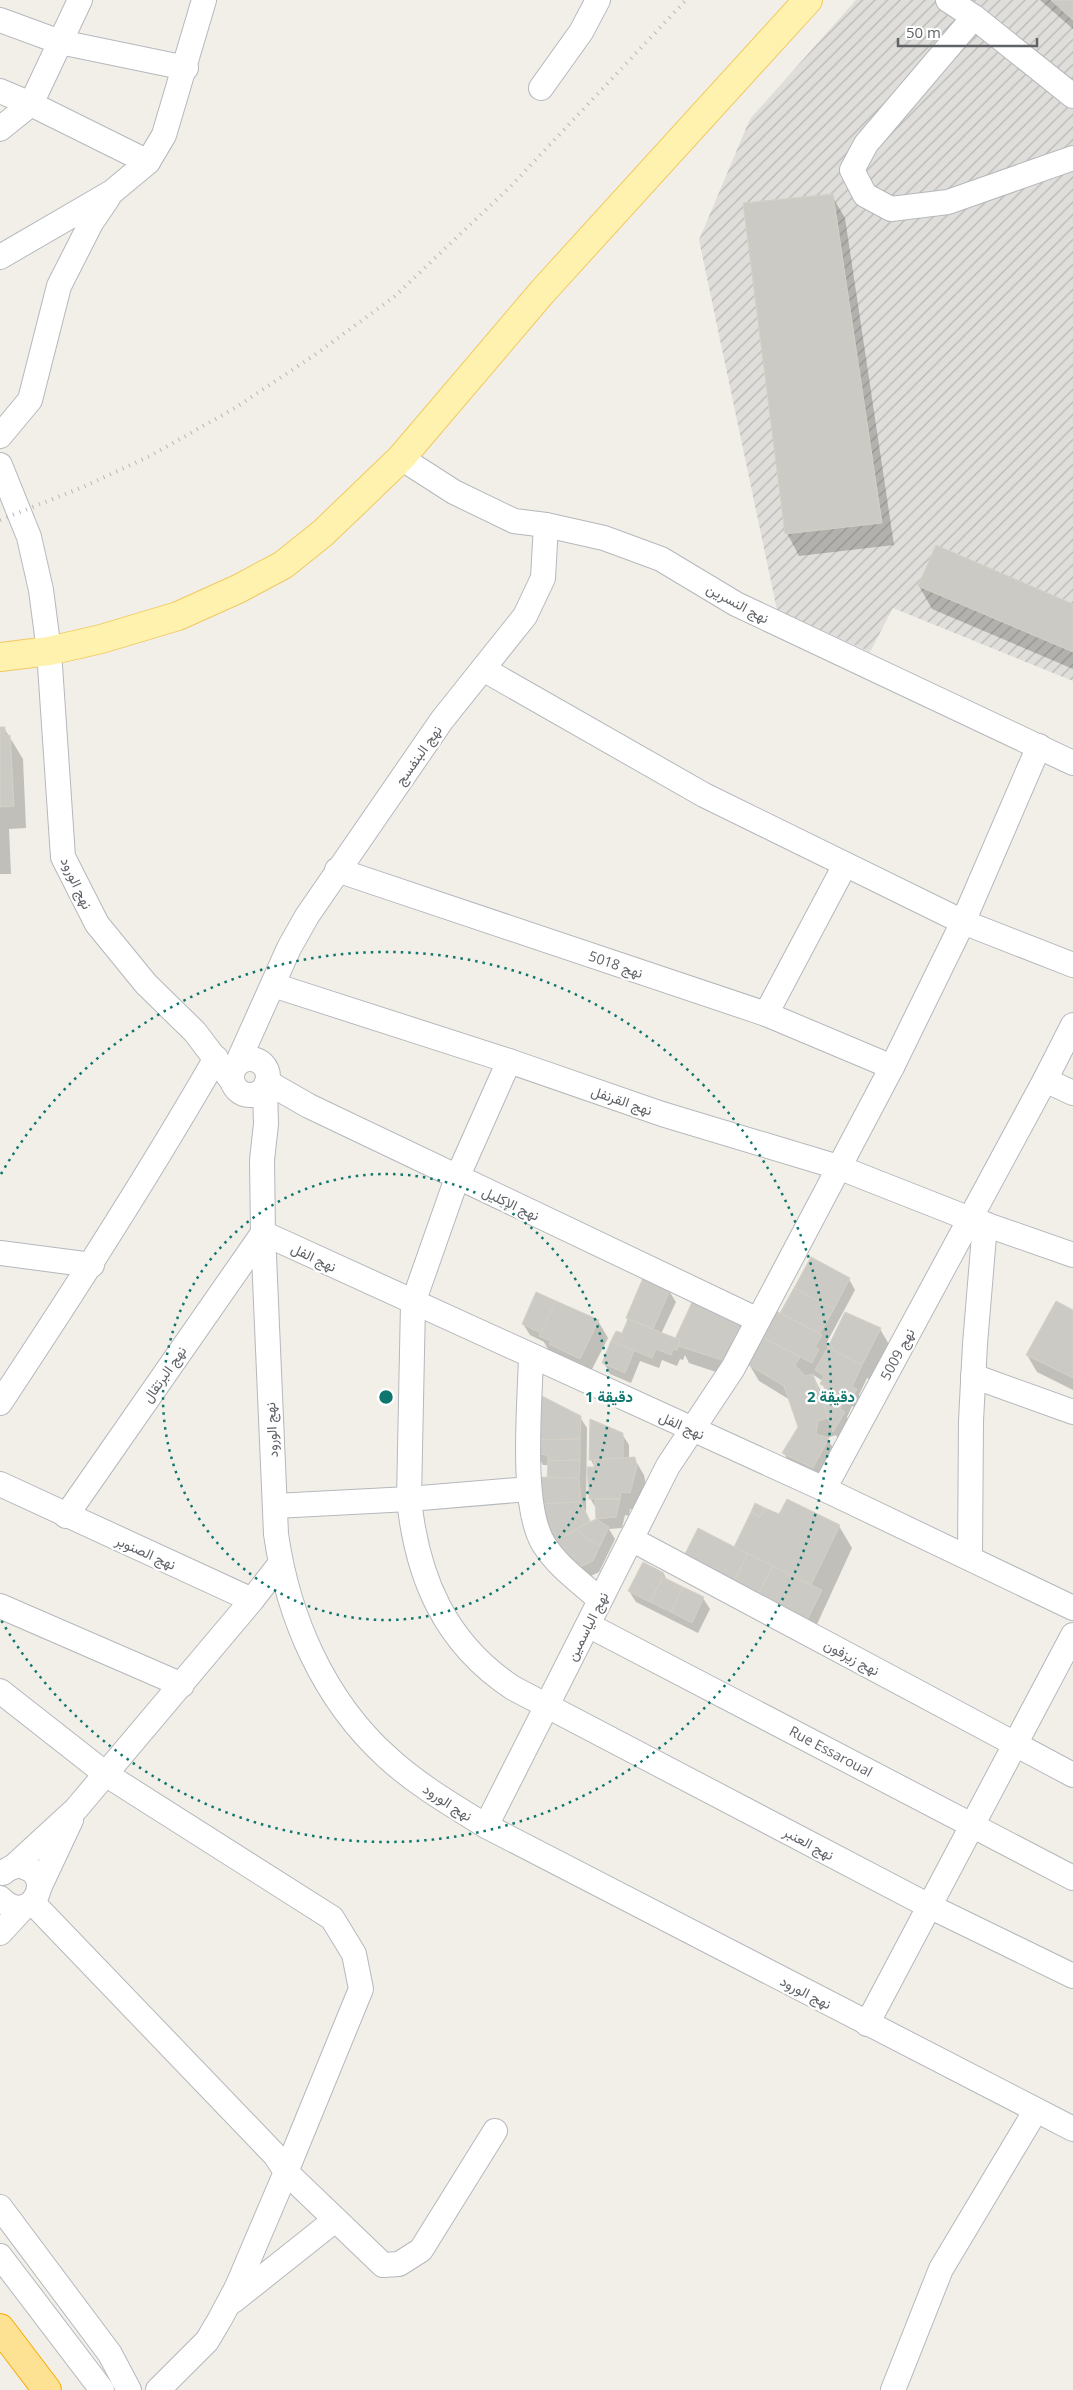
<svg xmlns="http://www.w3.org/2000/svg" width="1073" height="2390" font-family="'Open Sans',Vazirmatn,sans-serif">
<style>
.industrial{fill:url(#industrial-furrows)}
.shadow{fill:#0003;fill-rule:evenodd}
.building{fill:#cccac5;stroke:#d6d1c6}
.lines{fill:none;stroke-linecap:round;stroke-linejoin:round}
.minor-casing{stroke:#b5b8bc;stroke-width:26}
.major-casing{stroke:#f2c960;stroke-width:30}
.highway-casing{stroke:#f9ab00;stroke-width:30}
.minor{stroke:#fff;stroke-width:24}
.major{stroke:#fff2af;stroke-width:28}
.highway{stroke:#fde293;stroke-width:28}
.rail{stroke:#b6b7b8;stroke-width:4;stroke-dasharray:1 6;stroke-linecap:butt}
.ring{fill:none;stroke:#0f766e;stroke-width:2.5;stroke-dasharray:2.5 5}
.labels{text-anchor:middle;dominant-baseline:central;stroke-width:4.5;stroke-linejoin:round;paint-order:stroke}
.street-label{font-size:14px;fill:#5f6368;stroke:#fff}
.centre{fill:#0f766e;stroke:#fff;stroke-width:2.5}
.ring-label{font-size:15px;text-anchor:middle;font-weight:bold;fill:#0f766e;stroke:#fff;stroke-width:4.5;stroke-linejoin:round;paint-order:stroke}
</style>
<defs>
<pattern id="industrial-furrows" width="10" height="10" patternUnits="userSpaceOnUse" patternTransform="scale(1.25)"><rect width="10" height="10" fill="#e0deda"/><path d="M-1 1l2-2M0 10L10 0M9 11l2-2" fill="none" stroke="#b9b8b5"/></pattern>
</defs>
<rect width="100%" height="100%" fill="#f1efe8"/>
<polygon class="industrial" points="856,0 1073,0 1073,681 893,608 870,652 777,610 699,240 750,119"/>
<g class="shadow">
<polygon points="1040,0 1073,0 1073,29"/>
<polygon points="832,196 845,218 894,545 799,556 787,533"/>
<polygon points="919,586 1073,605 1073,669 932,609"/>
<polygon points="0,728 4,728 23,759 26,828 9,829 11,874 0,874"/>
<path d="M849 1279 855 1290 826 1344 828 1348 880 1329 890 1346 872 1381 867 1378 859 1395 862 1401 858 1409 852 1406 847 1417 850 1424 839 1441 836 1435 827 1438 838 1456 822 1484 793 1470 784 1453 799 1427 790 1400 759 1381 749 1364 776 1313 784 1316 782 1313ZM812 1374 823 1381 822 1384 826 1391 823 1395Z"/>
<polygon points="669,1291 676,1302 661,1334 676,1340 742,1322 752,1338 734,1378 689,1363 685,1355 683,1360 680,1359 677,1366 662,1360 659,1368 640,1361 631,1383 610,1374 604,1363 617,1332 623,1335 628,1321 627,1318"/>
<polygon points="1073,1311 1073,1390 1037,1372 1027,1355"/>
<polygon points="598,1321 608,1338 589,1375 550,1353 544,1342 530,1335 523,1324"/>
<polygon points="580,1417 587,1428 586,1514 590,1522 597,1520 597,1510 590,1498 595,1468 591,1460 591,1421 622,1434 629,1445 629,1459 634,1458 644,1475 646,1485 639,1509 630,1509 629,1516 625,1515 622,1528 609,1529 615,1539 599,1572 579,1582 549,1479 549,1465 543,1465 537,1454"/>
<polygon points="780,1516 839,1526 852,1548 813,1633 786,1620 734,1548"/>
<polygon points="643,1564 664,1574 667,1581 703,1598 710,1609 698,1633 636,1602 629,1591"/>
</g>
<g class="building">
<polygon points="1051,0 1073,0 1073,20"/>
<polygon points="833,194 882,523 785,534 743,203"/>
<polygon points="936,545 1073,604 1073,652 918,586"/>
<polygon points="0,727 5,727 5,736 10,735 14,806 0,807"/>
<polygon points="811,1257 850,1278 834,1309 794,1288"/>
<polygon points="643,1278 670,1290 653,1329 626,1318"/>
<polygon points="794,1288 834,1309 820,1333 780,1313"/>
<polygon points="536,1292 556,1301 541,1333 522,1324"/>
<polygon points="694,1298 743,1321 725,1361 678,1346 680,1340 675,1339"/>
<polygon points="556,1301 599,1320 580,1359 549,1344 551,1341 539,1336"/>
<polygon points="1056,1301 1073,1310 1073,1378 1026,1355"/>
<polygon points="776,1311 822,1335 815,1347 819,1349 812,1363 762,1337"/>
<polygon points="845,1312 881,1328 862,1365 828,1347"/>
<polygon points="628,1319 680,1340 677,1350 673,1349 671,1355 656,1349 652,1358 611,1341 616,1331 622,1333"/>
<polygon points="762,1337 800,1357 795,1365 805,1376 813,1374 828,1418 818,1421 816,1434 829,1438 813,1468 782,1453 798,1427 784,1386 747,1364"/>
<polygon points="611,1341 634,1351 625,1373 602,1363"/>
<polygon points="828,1347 862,1365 852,1387 857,1389 852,1399 820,1384 824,1376 815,1370"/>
<polygon points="826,1386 846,1395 840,1409 845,1412 833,1432 821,1397"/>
<polygon points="538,1394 581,1416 580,1439 535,1440"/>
<polygon points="590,1419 623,1433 623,1458 589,1460"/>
<polygon points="580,1439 580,1460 548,1461 548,1455 536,1454 535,1440"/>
<polygon points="635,1457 637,1467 630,1493 621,1492 620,1499 589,1499 587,1467 594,1467 594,1460"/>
<polygon points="580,1460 579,1478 547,1478 548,1461"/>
<polygon points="537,1477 579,1478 581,1502 538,1504"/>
<polygon points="595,1499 620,1499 616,1517 596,1519"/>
<polygon points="787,1499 840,1525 811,1585 734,1547 751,1512 760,1517 765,1508 779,1514"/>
<polygon points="581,1502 590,1521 553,1543 538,1504"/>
<polygon points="755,1503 765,1508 760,1517 751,1512"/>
<polygon points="596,1519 609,1527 600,1546 584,1537 578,1528"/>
<polygon points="578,1528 584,1537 600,1546 593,1561 572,1571 553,1543"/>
<polygon points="698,1528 748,1554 733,1583 684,1556"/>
<polygon points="748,1554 773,1566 758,1594 733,1583"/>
<polygon points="643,1562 664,1573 650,1602 628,1591"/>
<polygon points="773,1566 794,1577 780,1605 758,1594"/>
<polygon points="663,1577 683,1587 671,1612 650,1602"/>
<polygon points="794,1577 822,1590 806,1622 778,1609"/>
<polygon points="683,1587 704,1597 692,1623 671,1612"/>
</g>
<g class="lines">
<g class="minor-casing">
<g id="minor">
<polyline points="948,0 974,17 1073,96"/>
<polyline points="974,17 866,144 852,170 865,195 891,209 948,202 1073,158"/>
<polyline points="0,20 60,42 186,68"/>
<polyline points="541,88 581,32 598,0"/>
<polyline points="0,91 31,104 148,162"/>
<polyline points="0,129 31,104 80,0"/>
<polyline points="0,257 112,192 148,162 164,135 204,0"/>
<polyline points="0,436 30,400 59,286 91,223 108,198"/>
<polyline points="401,458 454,492 514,521 546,525 604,538 661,559 736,604 1073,763"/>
<polyline points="0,465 29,537 41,590 49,651 63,857 97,924 146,984 195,1032 232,1081"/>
<polyline points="483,669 704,795 963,922 1073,965"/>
<polyline points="337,870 766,1014 892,1067"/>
<polyline points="273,985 509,1061 662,1114 838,1167 970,1219 1073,1255"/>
<polyline points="766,1014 845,865"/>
<circle cx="250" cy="1077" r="18"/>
<path d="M509 1061 457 1178 413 1303 409 1499C417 1578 445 1643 513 1688L929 1906 1073 1976"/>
<polyline points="237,1064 289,948 307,916 442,720 525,616 543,578 546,525"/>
<polyline points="1045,1080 1073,1093"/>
<polyline points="267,1082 309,1106 758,1320"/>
<path d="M265 1088 266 1124 262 1160 263 1233 276 1534C288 1618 324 1700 387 1757 416 1784 452 1805 486 1826L1073 2129"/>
<polyline points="263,1233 824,1489 1073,1608"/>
<polyline points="0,1253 92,1265"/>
<path d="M531 1356C530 1404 520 1503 543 1543 557 1566 580 1582 600 1600"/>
<polyline points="973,1376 1073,1412"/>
<path d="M0 1403C75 1290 148 1176 216 1058"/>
<polyline points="0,1484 252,1600 280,1564"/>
<polyline points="824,1489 1045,1080 1073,1025"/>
<polyline points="275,1506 409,1499 529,1489"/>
<polyline points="66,1516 263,1233"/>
<polyline points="631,1539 1073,1775"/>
<polyline points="970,1557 971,1421 975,1344 985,1224"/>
<polyline points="0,1606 182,1685"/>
<polyline points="588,1625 1073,1878"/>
<polyline points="0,1691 107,1775 332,1918 354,1954 361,1989 286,2172 383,2265 399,2264 421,2250 495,2131"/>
<polyline points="486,1826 668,1466 733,1368 892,1067 963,922 1039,746"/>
<polyline points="13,1867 76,1809 252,1600"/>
<polyline points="40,1886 71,1820"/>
<path d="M0 1898C29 1929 57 1877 24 1867 16 1864 9 1868 3 1873"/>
<polyline points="33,1903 275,2155 286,2172 237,2287 220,2319 207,2341 158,2390"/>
<polyline points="0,1933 24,1907"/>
<polyline points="867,2024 1073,1635"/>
<polyline points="0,2207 110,2354 129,2390"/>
<polyline points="0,2256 102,2390"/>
<polyline points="233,2301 335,2220"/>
<polyline points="893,2390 941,2269 1036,2110"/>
</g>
</g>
<g class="major-casing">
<polyline id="major" points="0,657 49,651 101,639 178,616 238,589 283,565 323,533 401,458 543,291 808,0"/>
</g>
<g class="highway-casing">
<polyline id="highway" points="0,2328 47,2390"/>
</g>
<use href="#minor" class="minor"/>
<use href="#major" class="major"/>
<use href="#highway" class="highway"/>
<polyline class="rail" points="0,520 83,487 150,456 235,408 316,354 394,297 511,186 686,0"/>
</g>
<g class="ring">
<circle cx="386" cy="1397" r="223"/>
<path d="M1 1174A445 445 0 1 1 1 1620"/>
</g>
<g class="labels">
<g class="street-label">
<text transform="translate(738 603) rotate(28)">نهج النسرين</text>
<text transform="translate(418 755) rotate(-55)">نهج البنفسج</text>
<text transform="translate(77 883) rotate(65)">نهج الورود</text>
<text transform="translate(616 964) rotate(19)">نهج 5018</text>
<text transform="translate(622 1100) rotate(19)">نهج القرنفل</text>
<text transform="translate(511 1203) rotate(25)">نهج الإكليل</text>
<text transform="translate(314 1257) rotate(25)">نهج الفل</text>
<text transform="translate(897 1354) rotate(-62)">نهج 5009</text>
<text transform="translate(164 1374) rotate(-55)">نهج البرتقال</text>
<text transform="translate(682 1425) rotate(24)">نهج الفل</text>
<text transform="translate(271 1430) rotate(-93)">نهج الورود</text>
<text transform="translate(146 1552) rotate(24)">نهج الصنوبر</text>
<text transform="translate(587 1626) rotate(-63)">نهج الياسمين</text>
<text transform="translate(852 1657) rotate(28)">نهج زيزفون</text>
<text transform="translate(831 1751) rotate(28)">Rue Essaroual</text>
<text transform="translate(448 1802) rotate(33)">نهج الورود</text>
<text transform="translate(809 1843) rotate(28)">نهج العنبر</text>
<text transform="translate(806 1992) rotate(27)">نهج الورود</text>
</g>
</g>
<circle cx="386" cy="1397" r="8" class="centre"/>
<g class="ring-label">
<text x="609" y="1402">1 دقيقة</text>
<text x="831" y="1402">2 دقيقة</text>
</g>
<path d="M898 38v8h139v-8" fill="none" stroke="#5f6368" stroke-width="2.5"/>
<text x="906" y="38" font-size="15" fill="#5f6368" stroke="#ffffff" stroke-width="4" paint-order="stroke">50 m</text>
</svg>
